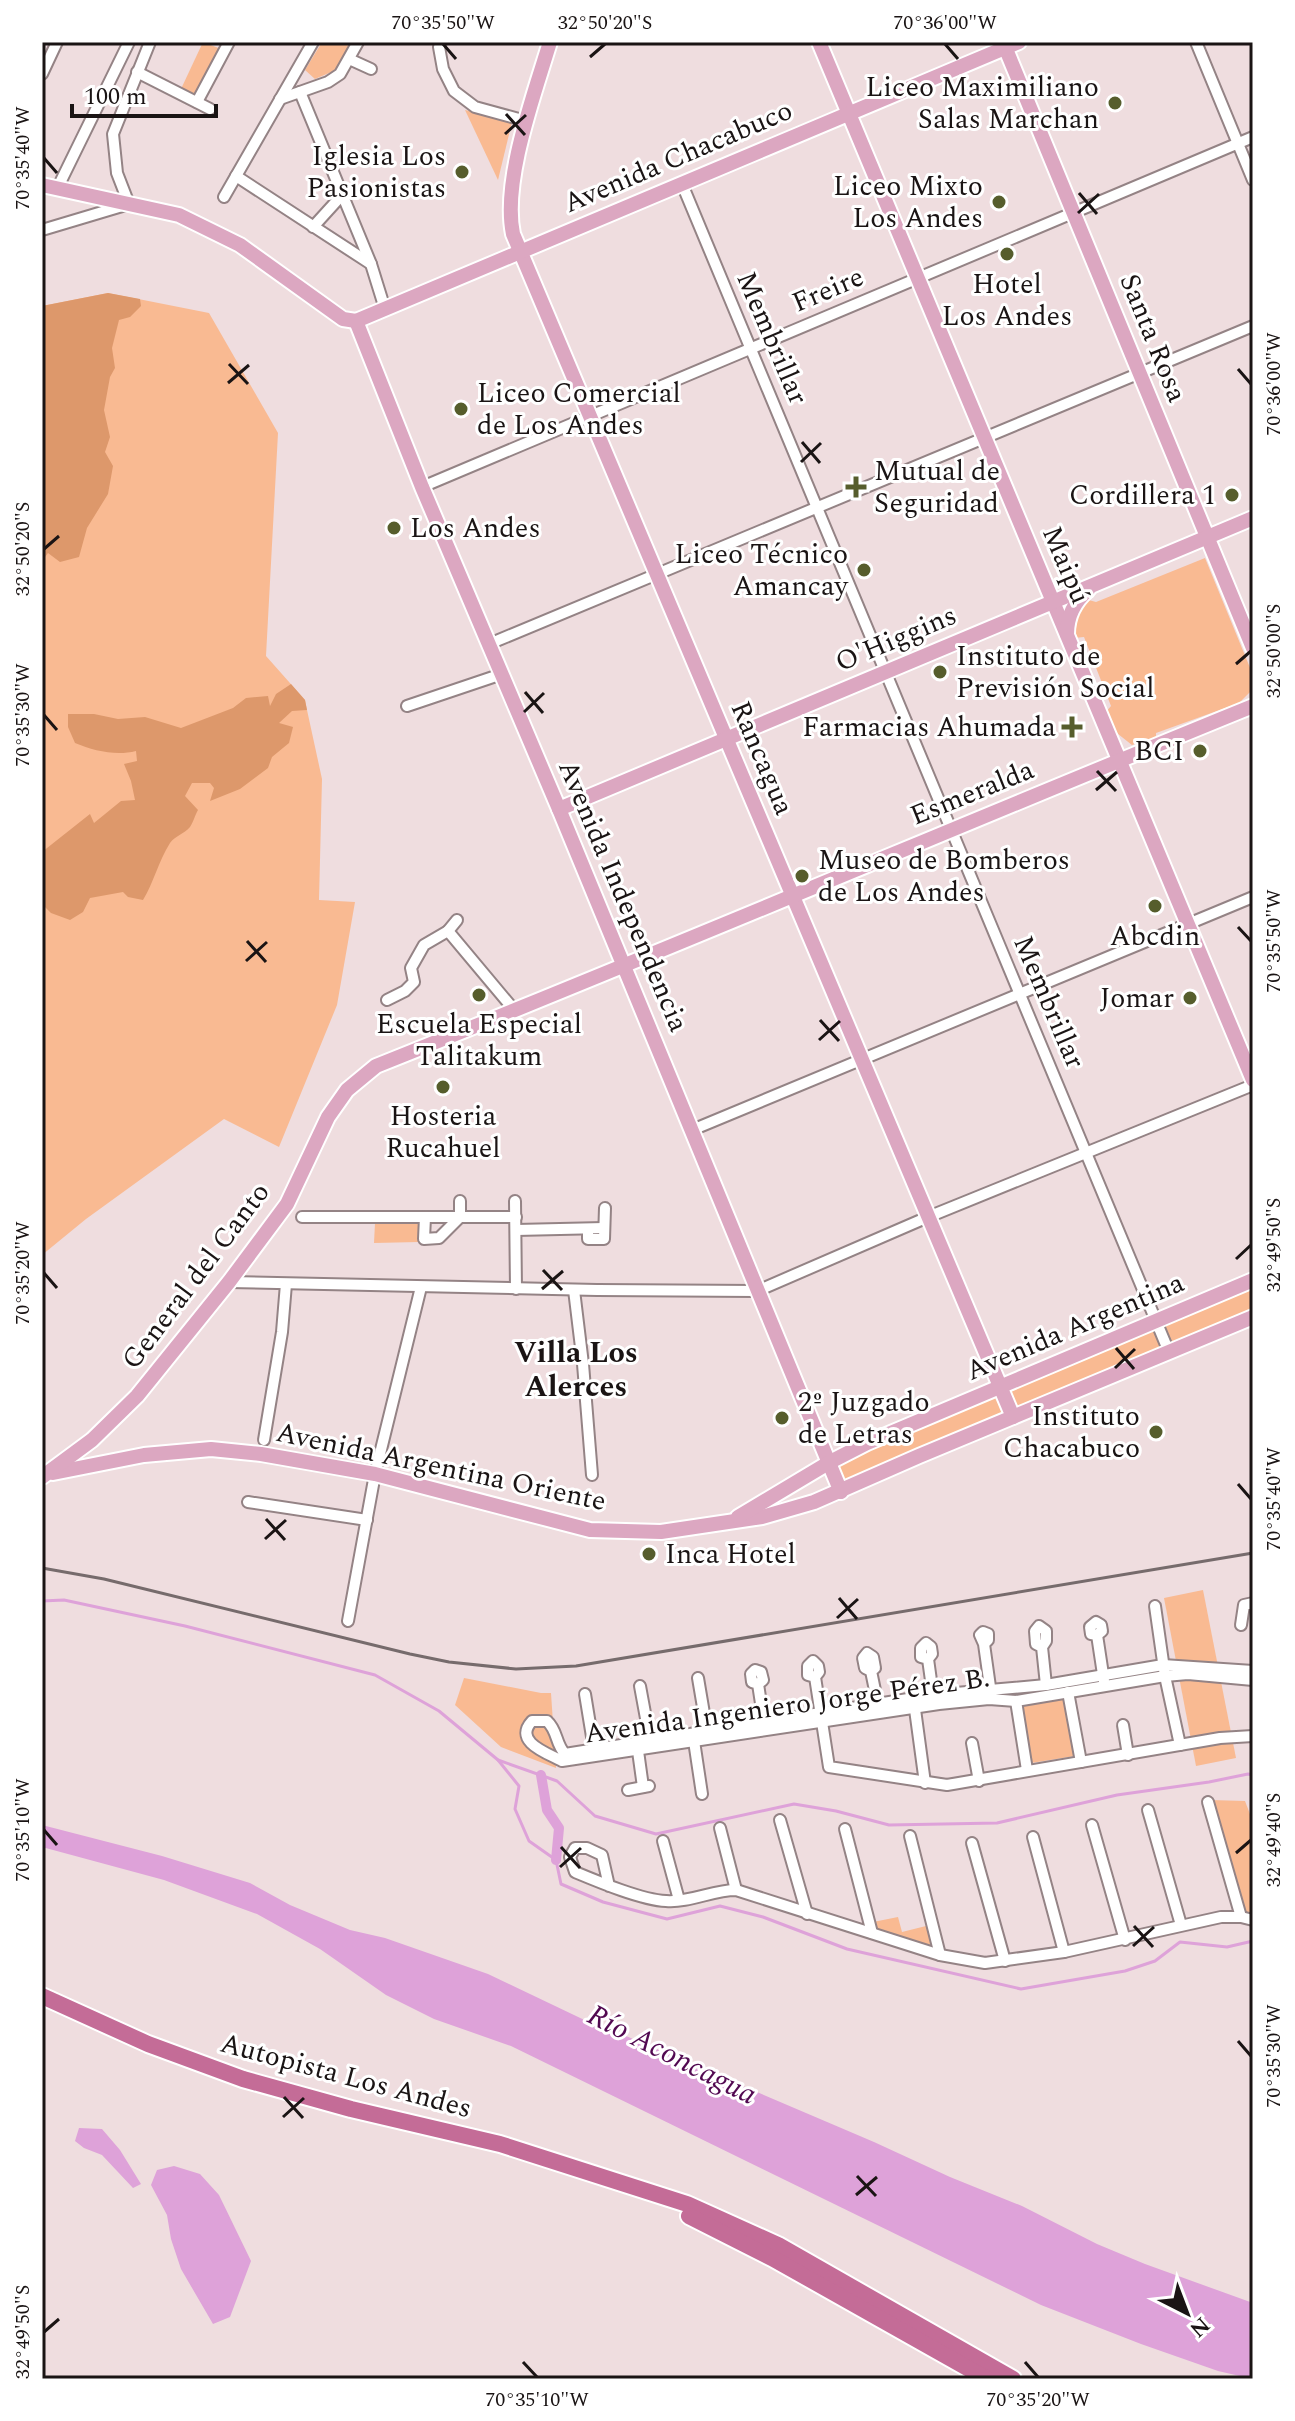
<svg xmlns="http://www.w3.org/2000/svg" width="1295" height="2421" font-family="Spectral,serif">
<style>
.green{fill:#f9ba92}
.forest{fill:#dd986b}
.water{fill:#dea2d9}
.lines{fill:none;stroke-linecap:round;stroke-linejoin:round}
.stream{stroke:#dea2d9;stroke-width:3}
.canal{stroke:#dea2d9;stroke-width:10}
.minor-casing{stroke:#948385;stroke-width:14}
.major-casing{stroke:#fff;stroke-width:18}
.highway-casing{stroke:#fff;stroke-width:20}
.minor{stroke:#fff;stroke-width:10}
.major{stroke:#dca7c1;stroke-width:14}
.highway{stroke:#c46c97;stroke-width:16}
.rail{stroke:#766b6c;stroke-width:3}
.ticks{fill:none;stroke:#1a1414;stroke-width:3}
.poi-dot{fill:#565d2c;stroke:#fff;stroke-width:3}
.labels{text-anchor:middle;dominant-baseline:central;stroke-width:6;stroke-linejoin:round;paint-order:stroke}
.poi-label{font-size:28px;fill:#1a1414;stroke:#fff;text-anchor:end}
.street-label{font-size:28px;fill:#1a1414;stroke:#fff}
.neighbourhood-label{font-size:30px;font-weight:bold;fill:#1a1414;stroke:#fff}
.water-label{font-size:30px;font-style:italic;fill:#520951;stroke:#fff}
.neatline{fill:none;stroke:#1a1414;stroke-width:3}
.ticks-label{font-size:20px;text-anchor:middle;fill:#1a1414}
</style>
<rect width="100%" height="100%" fill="#efdddf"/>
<g class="green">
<polygon points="203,42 221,49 197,96 181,89"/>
<polygon points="322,42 352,42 336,70 315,79 305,70"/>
<polygon points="465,110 512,122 498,180"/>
<polygon points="108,293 209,313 278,433 266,656 305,700 307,710 322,779 319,900 355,902 337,1005 279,1147 224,1119 86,1219 42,1255 42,306"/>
<polygon points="1205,558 1253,675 1253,689 1239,703 1156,733 1156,737 1132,745 1113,730 1105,713 1111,706 1084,637 1074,638 1072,619 1085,599 1096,602"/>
<polygon points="375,1223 419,1223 419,1242 374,1243"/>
<polygon points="1253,1289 1253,1315 845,1484 833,1462 871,1443"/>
<polygon points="1203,1590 1236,1758 1196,1766 1164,1598"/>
<polygon points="464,1678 541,1693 551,1693 556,1768 501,1747 455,1705"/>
<polygon points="1066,1697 1075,1756 1031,1763 1020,1706"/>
<polygon points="1210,1800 1245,1801 1253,1822 1253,1913 1243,1913"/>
<polygon points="898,1917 902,1932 926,1926 933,1946 876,1930 873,1922"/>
</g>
<g class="forest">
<polygon points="108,293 140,299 141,306 130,317 119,320 112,348 115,368 110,377 104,410 110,437 105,452 113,466 108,494 87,528 79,557 60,562 48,553 42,561 42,306"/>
<path d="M291 684 305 700 307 710 292 711 279 723 293 727 289 743 272 757 268 768 240 789 210 801 214 788 210 783H192L185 796 198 810C195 815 193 823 190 827 184 834 175 836 170 843 158 862 154 882 143 900L128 897 123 892 90 898 83 912 70 920 51 913 42 904V852L90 814 94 823 121 801 135 800 131 781 124 764 137 761 136 751C116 756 94 751 75 743L68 727V714H94L118 719 145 717 181 728 233 708 246 698 268 696 270 706 276 694Z"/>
</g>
<g class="water">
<polygon points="42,1825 162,1856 250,1883 290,1905 350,1930 385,1938 488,1974 597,2026 626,2036 874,2142 950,2177 1022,2206 1097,2244 1145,2264 1253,2303 1253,2379 1218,2371 1141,2344 1041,2305 511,2046 434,2019 386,1995 320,1949 257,1914 164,1880 42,1847"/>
<polygon points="79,2128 102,2129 120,2150 141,2184 133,2188 102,2155 84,2148 75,2141"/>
<polygon points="174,2166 200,2174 219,2195 251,2261 230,2317 213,2324 181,2269 171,2239 167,2215 151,2185 157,2170"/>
</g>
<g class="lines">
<g class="stream">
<polyline points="42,1601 64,1600 185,1626 375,1675 439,1711 498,1760 557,1781 595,1816 656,1834 794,1804 836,1811 889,1825 997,1823 1117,1795 1209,1782 1248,1774 1253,1775"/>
<polyline points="498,1760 519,1786 515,1809 529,1841 556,1860 561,1884 603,1902 667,1919 720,1906 763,1917 847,1949 1021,1989 1125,1971 1155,1961 1180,1942 1227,1947 1253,1941"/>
</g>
<polyline class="canal" points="541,1775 547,1810 559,1828 556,1860"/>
<g class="minor-casing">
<g id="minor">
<polyline points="441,42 439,47 443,69 454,91 475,107 526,121"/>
<polyline points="1196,42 1253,180"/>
<polyline points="349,59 371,69"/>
<polyline points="137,72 210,109"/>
<polyline points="42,74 57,42"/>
<polyline points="300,92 371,264 385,309"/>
<polyline points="280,99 328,82 340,74 358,42"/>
<polyline points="197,102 229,42"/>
<polyline points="236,176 371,264"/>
<polyline points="682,184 1169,1352"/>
<polyline points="57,189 129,42"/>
<polyline points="224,197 313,42"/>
<polyline points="313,227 343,194"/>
<polyline points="42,230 129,204 117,173 113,134 150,42"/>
<polyline points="422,487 1253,137"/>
<polyline points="489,644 1253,326"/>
<polyline points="407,706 502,674"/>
<polyline points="448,931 457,920"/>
<polyline points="387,1000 405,991 414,982 411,968 424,945 448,931 515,1011"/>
<polyline points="692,1130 1253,897"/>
<polyline points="515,1201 516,1289"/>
<polyline points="302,1217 516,1217"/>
<polyline points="425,1217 424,1239 439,1238 460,1217 460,1201"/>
<polyline points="588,1229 588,1239 604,1239 605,1208"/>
<polyline points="516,1230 604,1228"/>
<polyline points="229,1282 597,1290 757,1291 928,1217 1253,1085"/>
<polyline points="574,1290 583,1364 592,1475"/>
<polyline points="264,1440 282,1332 286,1284"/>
<polyline points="248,1502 367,1520"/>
<polyline points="1155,1606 1165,1676 1180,1745"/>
<polyline points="348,1621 375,1474 421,1287"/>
<polyline points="1241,1625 1244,1605 1253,1603"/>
<polyline points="1097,1635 1091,1634 1090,1627 1096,1622 1101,1625 1102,1631 1097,1635 1104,1681"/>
<polyline points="984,1644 980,1635 983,1632 988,1634 988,1640 984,1644 991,1694"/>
<polyline points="1042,1647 1036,1644 1035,1631 1039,1626 1046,1631 1046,1641 1042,1647 1046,1685"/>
<polyline points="928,1659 921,1657 921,1648 926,1643 931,1647 932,1654 928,1659 933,1695"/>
<polyline points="871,1671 865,1668 863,1658 867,1653 873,1657 875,1668 871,1671 878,1705"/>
<path d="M1253 1671 1163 1665 1046 1685 933 1695 565 1754C555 1743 558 1731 547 1721H532C513 1742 547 1753 562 1761L939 1704 989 1699 1016 1701 1165 1676 1188 1674 1253 1680"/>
<polyline points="815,1677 808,1675 808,1666 813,1661 818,1666 819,1672 815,1677 829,1767 947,1785 1220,1738 1253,1736"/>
<polyline points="698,1678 707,1731 694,1741 702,1794"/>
<polyline points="758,1684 752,1682 751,1674 755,1670 761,1672 763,1680 758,1684 764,1723"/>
<polyline points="640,1686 650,1740"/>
<polyline points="1068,1692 1081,1762"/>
<polyline points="585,1694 595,1755"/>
<polyline points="1016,1701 1027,1770"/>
<polyline points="914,1702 925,1783"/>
<polyline points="1123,1725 1128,1755"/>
<polyline points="972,1743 979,1781"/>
<polyline points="638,1751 643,1787"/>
<polyline points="628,1790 649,1786"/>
<polyline points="1208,1802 1241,1917"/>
<polyline points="1148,1810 1181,1925"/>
<polyline points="780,1820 807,1914"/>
<polyline points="1092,1825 1125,1940"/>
<polyline points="720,1828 736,1890"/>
<polyline points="845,1829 872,1933"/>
<polyline points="910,1836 940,1955"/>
<polyline points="1033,1837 1064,1952"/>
<polyline points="663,1841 679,1900"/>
<polyline points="972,1843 1005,1961"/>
<path d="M609 1886 602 1855 587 1848H575L570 1857 575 1872C599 1882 642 1900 666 1901 689 1903 713 1890 736 1890L940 1955 985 1963 1064 1952 1221 1917H1241L1253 1920"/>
</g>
</g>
<g class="major-casing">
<g id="major">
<path d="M550 42C534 95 502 181 513 234L1013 1417"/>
<polyline points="819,42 1253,1080"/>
<polyline points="1003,42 1253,648"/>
<polyline points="42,185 179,215 240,245 343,319 356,321"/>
<polyline points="356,321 422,487 559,809 841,1492"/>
<polyline points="356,321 1019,42"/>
<path d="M1067 634C1067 616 1074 602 1088 590"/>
<polyline points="559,809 1253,518"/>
<polyline points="53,1473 144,1455 211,1449 261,1454 375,1474 590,1530 661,1532 762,1517 814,1502 919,1456 1253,1317"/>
<path d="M42 1477 92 1440 137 1396 229 1282 287 1204 328 1117 347 1090 376 1066C670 949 960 825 1253 706"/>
<polyline points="738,1517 830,1462 867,1443 1253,1280"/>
</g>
</g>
<g class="highway-casing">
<g id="highway">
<polyline points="42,1996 148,2044 243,2079 351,2109 500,2144 687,2204 778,2245 1013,2379"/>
<polyline points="689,2216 772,2258 987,2379"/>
</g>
</g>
<use href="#minor" class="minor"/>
<use href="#major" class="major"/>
<use href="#highway" class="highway"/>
<polyline class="rail" points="42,1568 104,1579 410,1654 449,1662 516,1669 576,1666 1253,1553"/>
</g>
<path class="ticks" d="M443 44 456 59M945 44 958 59M590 57 605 44M506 114 525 135M505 134 526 115M44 158 57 173M1079 193 1097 214M1078 213 1099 194M229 364 248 384M1238 369 1251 384M228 383 249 365M802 442 820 463M801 462 821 443M44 549 59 536M1236 664 1251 651M525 692 543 713M524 712 544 693M44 715 57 730M1097 771 1116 791M1096 790 1117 772M1238 927 1251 941M247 941 266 962M246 961 267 942M820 1020 839 1041M819 1040 840 1021M1236 1259 1251 1245M543 1270 562 1290M44 1273 57 1288M542 1289 563 1271M1116 1348 1134 1369M1115 1368 1135 1349M1238 1484 1251 1499M266 1519 285 1540M265 1539 286 1520M839 1598 857 1619M837 1618 858 1599M44 1830 57 1845M561 1847 580 1868M1236 1853 1251 1840M560 1867 581 1848M1134 1926 1153 1947M1133 1946 1154 1927M1238 2041 1251 2056M284 2097 303 2118M283 2117 304 2098M857 2176 876 2196M856 2195 877 2177M44 2332 59 2319M523 2362 537 2377M1025 2362 1038 2377"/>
<g class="poi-dot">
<circle cx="1115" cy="103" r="8"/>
<circle cx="462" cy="172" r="8"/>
<circle cx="999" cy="202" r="8"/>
<circle cx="1007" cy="254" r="8"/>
<circle cx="461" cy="409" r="8"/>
<path d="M852 475h8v8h8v8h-8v8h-8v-8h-8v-8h8z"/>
<circle cx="1232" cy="495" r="8"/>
<circle cx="394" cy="528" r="8"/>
<circle cx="864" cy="570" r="8"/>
<circle cx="940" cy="672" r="8"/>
<path d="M1068 715h8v8h8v8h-8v8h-8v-8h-8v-8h8z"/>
<circle cx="1200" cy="751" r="8"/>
<circle cx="802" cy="876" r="8"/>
<circle cx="1155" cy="906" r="8"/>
<circle cx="479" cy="995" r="8"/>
<circle cx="1190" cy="998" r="8"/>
<circle cx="443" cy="1087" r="8"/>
<circle cx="782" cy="1418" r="8"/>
<circle cx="1156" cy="1432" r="8"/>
<circle cx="649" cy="1554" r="8"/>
</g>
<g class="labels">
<g class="poi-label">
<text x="1099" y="87">Liceo Maximiliano<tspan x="1099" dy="32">Salas Marchan</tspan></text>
<text x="446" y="156">Iglesia Los<tspan x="446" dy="32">Pasionistas</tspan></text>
<text x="983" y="186">Liceo Mixto<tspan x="983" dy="32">Los Andes</tspan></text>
<text x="1007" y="284" text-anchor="middle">Hotel<tspan x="1007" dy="32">Los Andes</tspan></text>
<text x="477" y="393" text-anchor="start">Liceo Comercial<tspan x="477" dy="32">de Los Andes</tspan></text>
<text x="874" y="471" text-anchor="start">Mutual de<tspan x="874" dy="32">Seguridad</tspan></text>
<text x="1216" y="495">Cordillera 1</text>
<text x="410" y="528" text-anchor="start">Los Andes</text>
<text x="848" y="554">Liceo Técnico<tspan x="848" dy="32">Amancay</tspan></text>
<text x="956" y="656" text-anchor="start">Instituto de<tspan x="956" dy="32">Previsión Social</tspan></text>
<text x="1056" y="727">Farmacias Ahumada</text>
<text x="1184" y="751">BCI</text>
<text x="818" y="860" text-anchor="start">Museo de Bomberos<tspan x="818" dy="32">de Los Andes</tspan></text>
<text x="1155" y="936" text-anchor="middle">Abcdin</text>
<text x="1174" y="998">Jomar</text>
<text x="479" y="1024" text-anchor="middle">Escuela Especial<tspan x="479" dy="32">Talitakum</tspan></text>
<text x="443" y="1116" text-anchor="middle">Hosteria<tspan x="443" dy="32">Rucahuel</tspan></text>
<text x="798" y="1402" text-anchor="start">2º Juzgado<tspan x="798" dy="32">de Letras</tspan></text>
<text x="1140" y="1416">Instituto<tspan x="1140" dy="32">Chacabuco</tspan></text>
<text x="665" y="1554" text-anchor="start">Inca Hotel</text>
</g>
<g class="street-label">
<text transform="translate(678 157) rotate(-23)">Avenida Chacabuco</text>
<text transform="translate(828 290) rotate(-23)">Freire</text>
<text transform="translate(772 338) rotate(67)">Membrillar</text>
<text transform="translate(1153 338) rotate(68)">Santa Rosa</text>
<text transform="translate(1066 565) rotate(67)">Maipú</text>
<text transform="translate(896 639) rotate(-23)">O'Higgins</text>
<text transform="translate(762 758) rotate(67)">Rancagua</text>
<text transform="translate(972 793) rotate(-22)">Esmeralda</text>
<text transform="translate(623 896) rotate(67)">Avenida Independencia</text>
<text transform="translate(1049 1002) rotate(67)">Membrillar</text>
<text transform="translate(196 1276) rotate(-53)">General del Canto</text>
<text transform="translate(1075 1327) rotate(-23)">Avenida Argentina</text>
<text transform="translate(441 1467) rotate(12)">Avenida Argentina Oriente</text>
<text transform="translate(787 1706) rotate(-8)">Avenida Ingeniero Jorge Pérez B.</text>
<text transform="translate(346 2076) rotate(15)">Autopista Los Andes</text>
</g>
<g class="neighbourhood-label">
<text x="576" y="1353">Villa Los<tspan x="576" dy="34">Alerces</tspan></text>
</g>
<g class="water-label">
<text transform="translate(672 2055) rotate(27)">Río Aconcagua</text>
</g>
</g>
<rect width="1295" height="2421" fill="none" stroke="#ffffff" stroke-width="88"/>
<g transform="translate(1187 2313) rotate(138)" stroke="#ffffff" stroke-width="6" paint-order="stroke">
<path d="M0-6L14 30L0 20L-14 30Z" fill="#1a1414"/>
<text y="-12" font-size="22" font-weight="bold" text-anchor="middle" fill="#1a1414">N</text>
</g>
<path d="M72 104v12h144v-12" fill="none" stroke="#1a1414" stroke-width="4"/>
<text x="84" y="104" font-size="24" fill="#1a1414" stroke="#ffffff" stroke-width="6" paint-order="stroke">100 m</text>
<rect x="44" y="44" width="1207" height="2333" class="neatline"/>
<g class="ticks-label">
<text x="443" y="29">70°35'50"W</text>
<text x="605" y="29">32°50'20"S</text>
<text x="945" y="29">70°36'00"W</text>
<text transform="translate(22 158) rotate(-90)" y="7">70°35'40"W</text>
<text transform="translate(1273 384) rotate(-90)" y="7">70°36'00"W</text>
<text transform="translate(22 549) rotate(-90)" y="7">32°50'20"S</text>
<text transform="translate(1273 651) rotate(-90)" y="7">32°50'00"S</text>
<text transform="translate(22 715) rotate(-90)" y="7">70°35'30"W</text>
<text transform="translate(1273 941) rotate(-90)" y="7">70°35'50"W</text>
<text transform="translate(1273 1245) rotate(-90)" y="7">32°49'50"S</text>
<text transform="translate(22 1273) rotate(-90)" y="7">70°35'20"W</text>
<text transform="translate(1273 1499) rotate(-90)" y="7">70°35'40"W</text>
<text transform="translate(22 1830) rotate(-90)" y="7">70°35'10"W</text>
<text transform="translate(1273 1840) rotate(-90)" y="7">32°49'40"S</text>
<text transform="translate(1273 2056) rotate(-90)" y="7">70°35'30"W</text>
<text transform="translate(22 2332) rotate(-90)" y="7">32°49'50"S</text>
<text x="537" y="2406">70°35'10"W</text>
<text x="1038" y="2406">70°35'20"W</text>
</g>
</svg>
